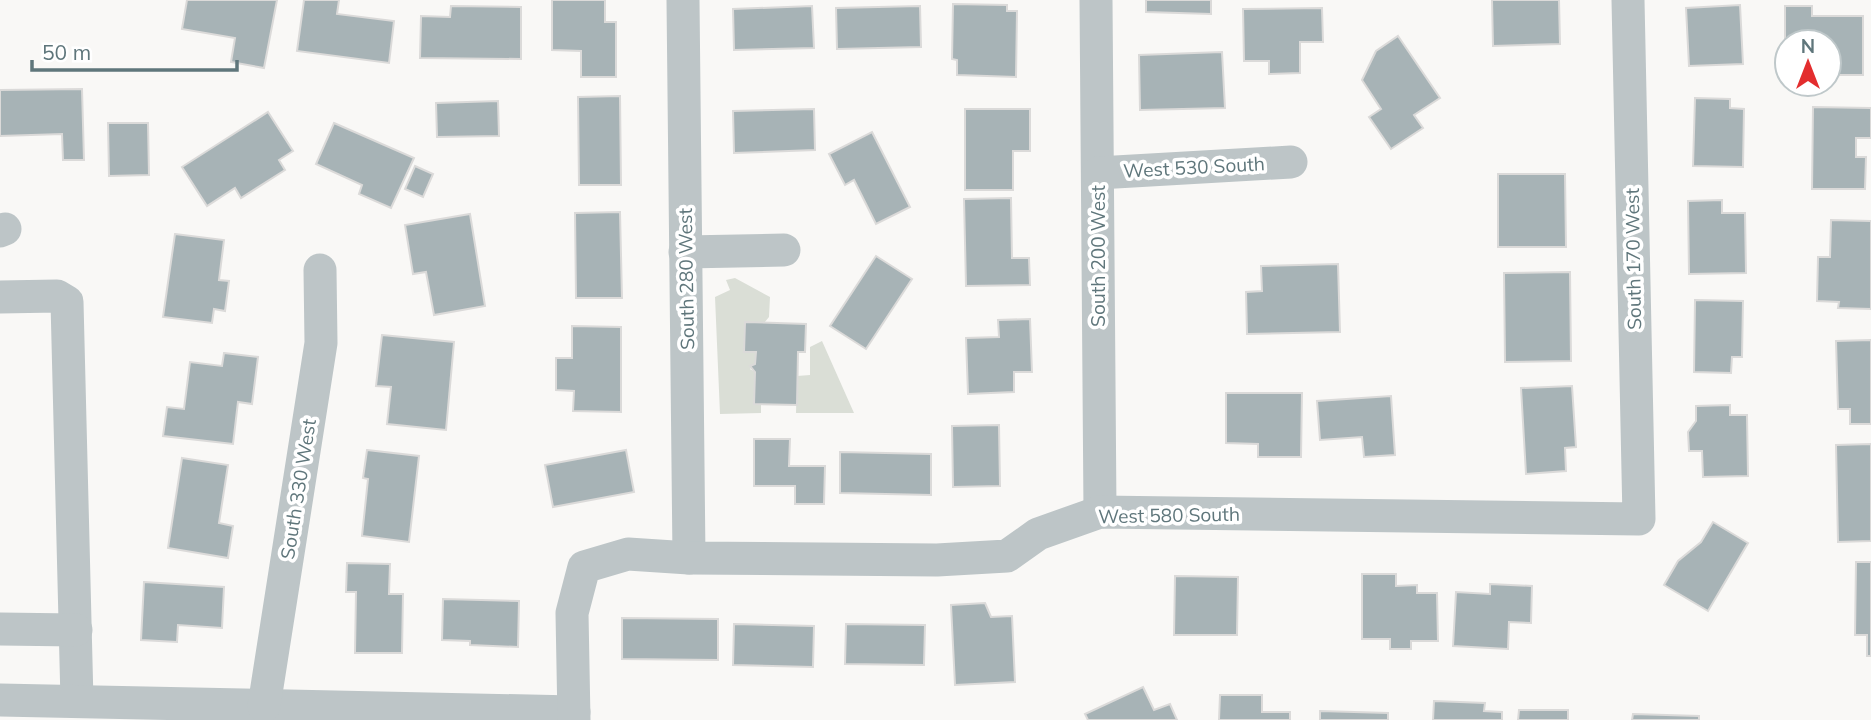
<svg xmlns="http://www.w3.org/2000/svg" width="1871" height="720" font-family="Mulish,sans-serif">
<style>
.green{fill:#daded6}
.building{fill:#a7b3b6;stroke:#dbdad9;stroke-width:2}
.lines{fill:none;stroke-linecap:round;stroke-linejoin:round}
.minor{stroke:#bdc5c7;stroke-width:33}
.labels{text-anchor:middle;dominant-baseline:central;stroke-width:7;stroke-linejoin:round;paint-order:stroke}
.street-label{font-size:19px;fill:#5f767b;stroke:#fff}
</style>
<rect width="100%" height="100%" fill="#f9f8f6"/>
<g class="green">
<polygon points="735,278 770,297 769,317 764,323 745,323 744,351 756,352 755,364 750,369 755,372 754,404 761,404 761,413 720,414 715,297 730,290 726,280"/>
<polygon points="822,341 854,413 796,413 797,376 810,375 810,347"/>
</g>
<g class="building">
<polygon points="187,0 277,0 264,68 231,62 235,38 182,29"/>
<polygon points="304,0 339,0 337,14 394,21 389,63 297,51"/>
<polygon points="552,0 605,0 605,22 616,22 616,77 581,77 581,51 552,50"/>
<polygon points="1146,0 1211,0 1211,14 1146,12"/>
<polygon points="1492,0 1559,0 1560,44 1493,46"/>
<polygon points="953,4 1007,5 1007,11 1017,11 1016,77 957,75 957,60 952,59"/>
<polygon points="1740,5 1743,64 1689,66 1686,8"/>
<polygon points="451,6 521,7 521,59 420,58 421,16 450,17"/>
<polygon points="812,6 814,48 734,50 733,9"/>
<polygon points="920,6 921,47 837,49 836,8"/>
<polygon points="1785,6 1812,6 1812,16 1863,16 1863,75 1829,75 1829,42 1785,41"/>
<polygon points="1322,8 1323,42 1300,42 1300,73 1269,74 1269,61 1244,61 1243,9"/>
<polygon points="1398,36 1440,98 1414,115 1423,128 1391,149 1369,117 1381,109 1362,80 1376,51"/>
<polygon points="1222,52 1225,108 1140,110 1139,55"/>
<polygon points="82,89 84,160 63,160 62,134 0,136 0,90"/>
<polygon points="620,96 621,185 579,185 578,97"/>
<polygon points="1695,98 1730,99 1730,108 1744,109 1743,167 1693,166"/>
<polygon points="498,101 499,136 437,137 436,103"/>
<polygon points="1813,107 1871,108 1871,138 1856,138 1856,157 1866,157 1865,189 1812,189"/>
<polygon points="814,109 815,150 734,153 733,111"/>
<polygon points="965,109 1030,109 1030,151 1013,151 1013,190 965,190"/>
<polygon points="268,112 293,151 279,160 285,170 241,198 235,188 207,206 182,167"/>
<polygon points="108,123 148,123 149,175 109,176"/>
<polygon points="334,123 414,158 391,208 359,194 362,185 316,164"/>
<polygon points="872,132 910,207 876,224 854,180 845,185 829,154"/>
<polygon points="415,166 433,174 423,197 405,189"/>
<polygon points="1498,174 1565,174 1566,247 1498,247"/>
<polygon points="1011,198 1012,258 1029,258 1030,285 966,286 964,199"/>
<polygon points="1722,200 1722,213 1745,213 1746,273 1689,274 1688,201"/>
<polygon points="620,212 622,298 576,298 575,213"/>
<polygon points="470,214 485,306 434,315 426,272 413,274 405,225"/>
<polygon points="1831,220 1871,221 1871,309 1838,308 1839,302 1817,301 1818,257 1830,257"/>
<polygon points="175,234 224,240 219,280 229,281 225,311 214,309 212,323 163,317"/>
<polygon points="876,256 912,279 866,349 830,326"/>
<polygon points="1338,264 1340,332 1247,334 1246,292 1262,291 1261,266"/>
<polygon points="1570,272 1571,361 1505,362 1504,273"/>
<polygon points="1695,300 1743,301 1742,357 1732,357 1731,373 1694,372"/>
<polygon points="1030,319 1032,372 1014,372 1014,392 968,394 966,338 999,337 998,320"/>
<polygon points="745,322 806,324 805,352 798,352 797,405 754,404 755,372 750,366 755,364 756,352 744,352"/>
<polygon points="572,326 621,327 621,412 573,411 574,391 556,390 556,358 572,358"/>
<polygon points="382,335 454,342 446,430 387,424 391,387 376,386"/>
<polygon points="1871,340 1871,424 1850,424 1850,409 1838,409 1836,341"/>
<polygon points="224,353 258,357 252,404 238,402 233,444 163,436 167,407 184,409 190,362 222,366"/>
<polygon points="1572,386 1576,447 1565,448 1566,471 1526,474 1521,388"/>
<polygon points="1226,393 1302,393 1301,457 1258,457 1258,444 1226,443"/>
<polygon points="1391,396 1395,455 1364,457 1362,437 1320,440 1317,401"/>
<polygon points="1730,405 1730,415 1747,415 1748,476 1703,477 1702,451 1689,451 1688,432 1696,421 1696,406"/>
<polygon points="999,425 1000,486 953,487 952,426"/>
<polygon points="754,439 790,439 789,466 825,466 824,504 795,504 795,486 754,486"/>
<polygon points="1871,444 1871,541 1838,542 1836,445"/>
<polygon points="367,450 419,456 409,542 362,536 368,479 363,478"/>
<polygon points="626,450 634,492 553,507 545,465"/>
<polygon points="840,452 931,454 931,495 840,493"/>
<polygon points="182,458 228,465 219,523 233,526 228,558 168,548"/>
<polygon points="1713,522 1748,543 1708,611 1664,585 1678,561 1701,542"/>
<polygon points="1856,562 1871,562 1871,656 1867,656 1867,635 1855,635"/>
<polygon points="347,563 390,564 389,594 403,594 402,653 355,653 356,592 346,592"/>
<polygon points="1362,574 1396,574 1396,586 1417,585 1417,593 1437,593 1438,641 1411,641 1411,649 1390,649 1390,639 1362,639"/>
<polygon points="1175,576 1238,577 1237,635 1174,635"/>
<polygon points="144,582 224,587 222,628 178,625 177,642 141,640"/>
<polygon points="1490,584 1532,586 1531,623 1509,622 1508,649 1453,646 1456,592 1490,594"/>
<polygon points="443,599 519,601 518,647 470,645 470,641 442,640"/>
<polygon points="985,603 991,617 1012,616 1015,682 955,685 951,605"/>
<polygon points="622,618 718,619 718,660 622,659"/>
<polygon points="734,624 814,626 813,667 733,665"/>
<polygon points="846,624 925,625 924,665 845,664"/>
<polygon points="1143,687 1154,710 1170,704 1177,720 1088,720 1085,714"/>
<polygon points="1220,695 1262,695 1262,712 1290,712 1290,720 1219,720"/>
<polygon points="1434,701 1485,703 1484,711 1502,712 1502,720 1433,720"/>
<polygon points="1519,710 1568,710 1568,720 1518,720"/>
<polygon points="1320,711 1388,713 1388,720 1320,720"/>
<polygon points="1633,714 1699,716 1699,720 1632,720"/>
</g>
<g class="lines">
<g class="minor">
<polyline points="683,0 689,558"/>
<polyline points="1096,0 1100,512"/>
<polyline points="1098,173 1291,162"/>
<polyline points="0,231 5,229"/>
<polyline points="685,252 784,250"/>
<polyline points="0,297 57,296 67,302 77,701"/>
<polyline points="0,629 76,630"/>
<polyline points="0,700 574,712"/>
<polyline points="264,706 321,343 320,270"/>
<polyline points="574,720 572,613 584,567 628,554 689,558 937,560 1007,556 1038,534 1100,512 1639,519 1628,0"/>
</g>
</g>
<g class="labels">
<g class="street-label">
<text transform="translate(1194 167) rotate(-3)">West 530 South</text>
<text transform="translate(1098 256) rotate(-90)">South 200 West</text>
<text transform="translate(1633 259) rotate(-91)">South 170 West</text>
<text transform="translate(686 279) rotate(-91)">South 280 West</text>
<text transform="translate(298 489) rotate(-81)">South 330 West</text>
<text transform="translate(1169 515) rotate(-1)">West 580 South</text>
</g>
</g>
<g transform="translate(1808 63)"><circle r="33" fill="#ffffff" stroke="#bfc8ca" stroke-width="2"/>
<path d="M0-5L12 26L0 18L-12 26Z" fill="#e32d2e"/>
<text y="-10" font-size="19" font-weight="bold" text-anchor="middle" fill="#5f767b">N</text>
</g>
<path d="M32 60v10h205v-10" fill="none" stroke="#5f767b" stroke-width="3.5"/>
<text x="42" y="60" font-size="21" fill="#5f767b" stroke="#ffffff" stroke-width="5" paint-order="stroke">50 m</text>
</svg>
